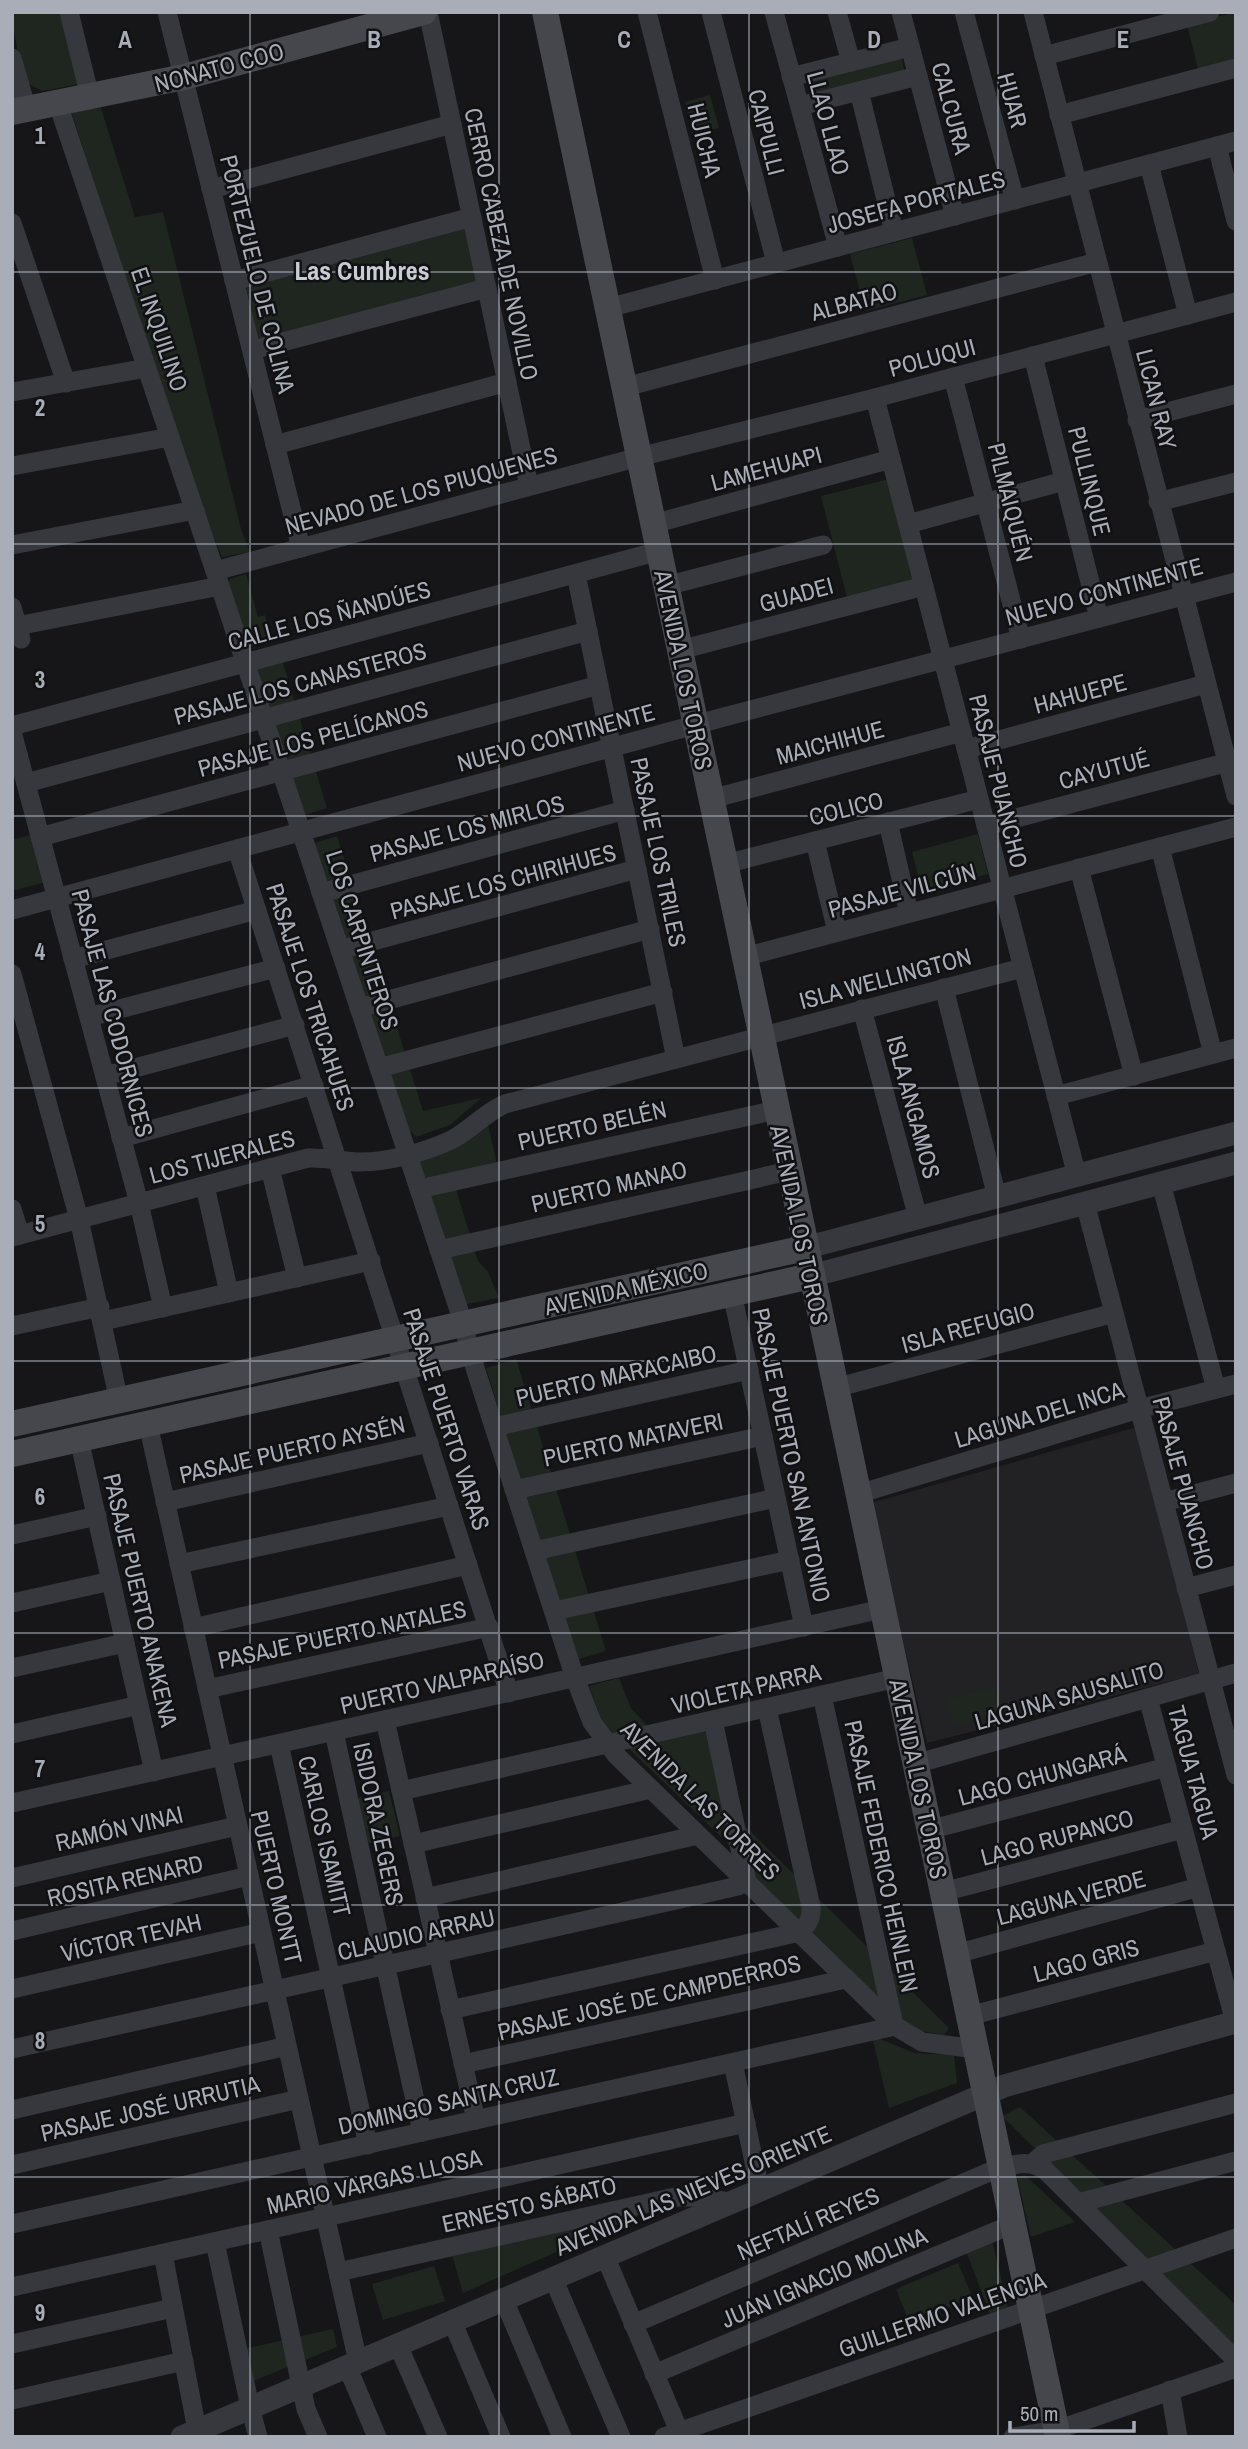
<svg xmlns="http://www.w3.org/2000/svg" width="1248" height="2449" font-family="'Archivo Narrow',sans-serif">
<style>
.built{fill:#222225}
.green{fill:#1e261f}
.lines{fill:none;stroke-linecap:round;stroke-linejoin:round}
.minor{stroke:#37383d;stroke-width:19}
.tertiary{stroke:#37383d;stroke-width:23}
.secondary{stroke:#45474d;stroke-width:26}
.grid{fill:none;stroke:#a8adb8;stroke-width:2;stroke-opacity:0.55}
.labels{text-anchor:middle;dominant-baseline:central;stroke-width:5;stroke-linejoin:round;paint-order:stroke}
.street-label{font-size:24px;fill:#a8adb8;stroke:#111113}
.neighbourhood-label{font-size:26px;font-weight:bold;fill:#c9ccd4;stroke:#111113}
.grid-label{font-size:23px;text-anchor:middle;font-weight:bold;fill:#a8adb8;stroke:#111113;stroke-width:5;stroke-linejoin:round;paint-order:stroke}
</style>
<rect width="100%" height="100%" fill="#161618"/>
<polygon class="built" points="1137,1427 1199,1674 927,1743 871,1503"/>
<g class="green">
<polygon points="12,12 62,12 79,84 42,91 25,82 12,25"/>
<polygon points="1236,12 1236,59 1198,69 1187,25"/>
<polygon points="900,53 906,77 818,100 811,76"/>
<polygon points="710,95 719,128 693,134 685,102"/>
<polygon points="100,105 135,217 163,212 241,529 250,552 222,557 201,506 71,111"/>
<polygon points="461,225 467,229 478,279 475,283 264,339 258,338 245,291 250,283"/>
<polygon points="912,238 927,295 865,311 850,254"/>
<polygon points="889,479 914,581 847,598 821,496"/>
<polygon points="246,574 258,617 265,615 273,642 254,647 248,644 228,585 230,579"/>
<polygon points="282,660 327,808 301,816 256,668"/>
<polygon points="33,834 46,882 12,891 12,840"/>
<polygon points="978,834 988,874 922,891 912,852"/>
<polygon points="337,836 423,1111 481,1098 450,1125 416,1137 403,1123 312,844"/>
<polygon points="488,1124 498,1169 453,1180 478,1261 488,1272 499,1298 467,1304 419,1160"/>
<polygon points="516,1359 606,1651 576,1660 486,1368"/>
<polygon points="619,1678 631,1708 648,1727 611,1735 601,1719 589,1686"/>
<polygon points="994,1687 1001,1713 954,1725 947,1699"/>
<polygon points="707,1729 733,1848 628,1748"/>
<polygon points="389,1791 400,1836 359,1846 349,1800"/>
<polygon points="744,1825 949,2028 944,2035 911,2029 754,1879"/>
<polygon points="872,2036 915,2053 954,2055 957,2083 889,2108"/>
<polygon points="1020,2107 1236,2305 1236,2347 1002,2116"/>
<polygon points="1025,2175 1075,2222 1031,2237 1017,2177"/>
<polygon points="645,2213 463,2293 452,2255"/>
<polygon points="992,2240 1008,2308 990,2314 966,2251"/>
<polygon points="958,2263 973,2298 910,2324 896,2289"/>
<polygon points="434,2266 445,2301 383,2320 372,2284"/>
<polygon points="333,2329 337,2347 251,2382 244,2349"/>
</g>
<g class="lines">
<g class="minor">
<polyline points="69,12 90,97"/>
<polyline points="167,12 301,548"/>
<polyline points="428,12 529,486"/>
<polyline points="647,12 715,280"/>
<polyline points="711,12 776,263"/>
<polyline points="774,12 838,247"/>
<polyline points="837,12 851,62"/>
<polyline points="901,12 955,216"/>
<polyline points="964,12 1015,200"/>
<polyline points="1033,12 1236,796"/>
<polyline points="1044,56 1210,12"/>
<polyline points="12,58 27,110"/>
<polyline points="791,77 910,47"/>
<polyline points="859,91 894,232"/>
<polyline points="58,104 220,586 458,1307 475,1368 575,1678 592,1722 616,1755 895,2026 922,2042 976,2049"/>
<polyline points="800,106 918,76"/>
<polyline points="1059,115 1236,68"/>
<polyline points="1217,146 1236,221"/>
<polyline points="1149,164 1188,315"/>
<polyline points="211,189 452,124"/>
<polyline points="12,223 66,383"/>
<polyline points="234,281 472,217"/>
<polyline points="608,308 1236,141"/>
<polyline points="252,350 487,288"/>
<polyline points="1033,356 1099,618"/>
<polyline points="953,377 1021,639"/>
<polyline points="625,387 1097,262"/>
<polyline points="12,392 147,368"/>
<polyline points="875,398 1077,1176"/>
<polyline points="1137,420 1236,394"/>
<polyline points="275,445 507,382"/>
<polyline points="12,466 170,437"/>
<polyline points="1158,502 1236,482"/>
<polyline points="653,524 891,459"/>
<polyline points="908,524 1064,481"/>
<polyline points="12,545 195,510"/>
<polyline points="215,571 639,457 875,398 1236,302"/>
<polyline points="576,574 676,1059"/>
<polyline points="666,586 823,545"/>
<polyline points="12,607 21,639"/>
<polyline points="17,626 220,586"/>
<polyline points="680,650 924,586"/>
<polyline points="12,726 659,551"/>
<polyline points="12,732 139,1203 163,1308"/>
<polyline points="966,749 1206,684"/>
<polyline points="26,783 588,631"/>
<polyline points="711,799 962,732"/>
<polyline points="888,822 909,913"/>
<polyline points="986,826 1236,760"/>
<polyline points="40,837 599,685"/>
<polyline points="815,841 837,932"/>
<polyline points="1160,847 1213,1054"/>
<polyline points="237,849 509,1693"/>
<polyline points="725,864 979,799"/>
<polyline points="1079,868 1134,1076"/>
<polyline points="321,893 625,810"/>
<polyline points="12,910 724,717 1236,582"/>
<polyline points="340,950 637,869"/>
<polyline points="744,957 1236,827"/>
<polyline points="73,959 257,910"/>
<polyline points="12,974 79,1219 119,1401"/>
<polyline points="944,988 997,1197"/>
<polyline points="359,1008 650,929"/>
<polyline points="862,1009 918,1218"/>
<polyline points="89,1017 276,968"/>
<polyline points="379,1068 663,992"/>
<polyline points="105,1076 295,1025"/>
<polyline points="1056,1096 1236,1048"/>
<polyline points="121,1138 314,1085"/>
<polyline points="270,1168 297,1278"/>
<polyline points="1161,1183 1216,1389"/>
<polyline points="205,1186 229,1293"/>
<polyline points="419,1189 776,1110"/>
<polyline points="1085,1203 1236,1775"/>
<polyline points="12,1209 20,1235"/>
<path d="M12 1237 308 1158C325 1157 340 1161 357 1162 385 1163 426 1152 451 1140 471 1130 484 1113 505 1104L1022 968"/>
<polyline points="439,1250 789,1171"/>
<polyline points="732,1293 804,1627"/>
<polyline points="103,1321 371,1261"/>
<polyline points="12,1326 100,1307"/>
<polyline points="835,1388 1114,1313"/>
<polyline points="148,1424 358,2362"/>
<polyline points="494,1427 749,1370"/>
<polyline points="79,1439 154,1772"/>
<polyline points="514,1490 763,1436"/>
<polyline points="858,1494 1139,1409 1236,1384"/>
<polyline points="165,1502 429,1443"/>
<polyline points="1164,1502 1236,1483"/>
<polyline points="12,1535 97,1516"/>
<polyline points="534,1551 776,1498"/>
<polyline points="179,1564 449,1506"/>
<polyline points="1186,1588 1236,1575"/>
<polyline points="12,1603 111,1581"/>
<polyline points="554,1611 790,1560"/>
<polyline points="193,1628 468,1565"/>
<polyline points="12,1668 125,1643"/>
<polyline points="207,1689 489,1627"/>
<polyline points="822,1695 894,2025"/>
<polyline points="1148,1698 1235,2022"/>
<polyline points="385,1720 476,2120"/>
<polyline points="334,1732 422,2132"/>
<polyline points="12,1734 139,1705"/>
<polyline points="279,1744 368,2145"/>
<polyline points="915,1764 1236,1673"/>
<polyline points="401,1791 897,1678"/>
<polyline points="12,1803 882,1609"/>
<polyline points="929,1830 1167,1767"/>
<polyline points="413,1844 651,1789"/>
<polyline points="12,1878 237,1826"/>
<polyline points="943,1892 1183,1829"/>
<polyline points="425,1898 698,1835"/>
<polyline points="12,1931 249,1876"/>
<polyline points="956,1954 1199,1887"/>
<polyline points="12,1989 261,1932"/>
<path d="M450 2010 800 1932C808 1925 812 1918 811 1907L767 1708"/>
<polyline points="969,2016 1216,1951"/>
<polyline points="12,2049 738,1886 747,1882 713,1720"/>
<polyline points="733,2063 760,2190"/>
<polyline points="463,2064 846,1979"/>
<polyline points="12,2110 287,2046"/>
<polyline points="1033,2163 1043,2154 1236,2103"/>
<polyline points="12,2165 299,2099"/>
<polyline points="1078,2203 1236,2161"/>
<polyline points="12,2224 895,2026"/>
<polyline points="268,2230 306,2409 318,2437"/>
<polyline points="215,2242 250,2407 258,2437"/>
<polyline points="163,2254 197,2430"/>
<polyline points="605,2256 679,2431"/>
<polyline points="338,2272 675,2197 706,2197 731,2203"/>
<polyline points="553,2278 621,2437"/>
<polyline points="12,2287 746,2123"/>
<polyline points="504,2300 562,2437"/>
<polyline points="452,2321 501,2437"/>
<path d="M633 2324 1001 2167C1017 2164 1031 2160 1045 2170L1236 2360"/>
<polyline points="12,2344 173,2308"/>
<polyline points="398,2345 438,2437"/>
<polyline points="347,2366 377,2437"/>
<polyline points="654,2374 1013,2224"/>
<polyline points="1170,2390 1178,2437"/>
<polyline points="12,2400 184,2361"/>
<polyline points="664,2437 1236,2238"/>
<polyline points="1013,2437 1057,2430 1236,2368"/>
</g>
<g class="tertiary">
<polyline points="805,1248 1236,1133"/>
<polyline points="811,1276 1236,1163"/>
<polyline points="182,2437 1004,2086 1236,2022"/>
</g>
<g class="secondary">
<polyline points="545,12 1058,2437"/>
<polyline points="12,112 184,77 424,12"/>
<polyline points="12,1424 805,1248"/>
<polyline points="12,1454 811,1276"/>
</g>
</g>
<path class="grid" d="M250 12V2437M499 12V2437M749 12V2437M998 12V2437M12 272H1236M12 544H1236M12 816H1236M12 1088H1236M12 1361H1236M12 1633H1236M12 1905H1236M12 2177H1236"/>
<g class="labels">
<g class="street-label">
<text transform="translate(219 67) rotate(-15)">NONATO COO</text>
<text transform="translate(1013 100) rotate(75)">HUAR</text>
<text transform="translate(952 108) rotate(75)">CALCURA</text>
<text transform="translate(829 123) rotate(75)">LLAO LLAO</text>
<text transform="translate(767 132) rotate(76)">CAIPULLI</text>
<text transform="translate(705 140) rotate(76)">HUICHA</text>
<text transform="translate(916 201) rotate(-15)">JOSEFA PORTALES</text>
<text transform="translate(502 244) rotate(78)">CERRO CABEZA DE NOVILLO</text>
<text transform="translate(258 274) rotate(76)">PORTEZUELO DE COLINA</text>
<text transform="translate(854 301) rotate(-15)">ALBATAO</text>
<text transform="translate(160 329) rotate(71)">EL INQUILINO</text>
<text transform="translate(932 357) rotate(-15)">POLUQUI</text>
<text transform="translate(1157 399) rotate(76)">LICAN RAY</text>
<text transform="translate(766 468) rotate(-15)">LAMEHUAPI</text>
<text transform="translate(1090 481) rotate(76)">PULLINQUE</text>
<text transform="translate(421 490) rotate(-15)">NEVADO DE LOS PIUQUENES</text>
<text transform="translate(1011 502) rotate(76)">PILMAIQUÉN</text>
<text transform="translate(1104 591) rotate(-15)">NUEVO CONTINENTE</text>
<text transform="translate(796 594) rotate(-15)">GUADEI</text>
<text transform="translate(329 615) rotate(-15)">CALLE LOS ÑANDÚES</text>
<text transform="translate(684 670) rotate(78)">AVENIDA LOS TOROS</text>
<text transform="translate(300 683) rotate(-15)">PASAJE LOS CANASTEROS</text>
<text transform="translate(1080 693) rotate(-15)">HAHUEPE</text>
<text transform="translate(556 737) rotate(-15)">NUEVO CONTINENTE</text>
<text transform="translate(313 738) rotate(-15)">PASAJE LOS PELÍCANOS</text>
<text transform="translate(830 742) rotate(-15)">MAICHIHUE</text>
<text transform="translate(1104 769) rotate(-15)">CAYUTUÉ</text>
<text transform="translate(999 781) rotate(76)">PASAJE PUANCHO</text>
<text transform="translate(846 808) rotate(-14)">COLICO</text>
<text transform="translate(467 828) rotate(-15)">PASAJE LOS MIRLOS</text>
<text transform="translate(659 852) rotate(78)">PASAJE LOS TRILES</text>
<text transform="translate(503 881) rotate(-15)">PASAJE LOS CHIRIHUES</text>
<text transform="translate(902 890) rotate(-15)">PASAJE VILCÚN</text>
<text transform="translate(363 940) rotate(72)">LOS CARPINTEROS</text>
<text transform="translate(885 978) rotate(-15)">ISLA WELLINGTON</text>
<text transform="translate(311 997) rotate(72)">PASAJE LOS TRICAHUES</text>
<text transform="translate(113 1013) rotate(75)">PASAJE LAS CODORNICES</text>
<text transform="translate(914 1107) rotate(75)">ISLA ANGAMOS</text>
<text transform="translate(592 1125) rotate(-13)">PUERTO BELÉN</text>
<text transform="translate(222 1156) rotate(-15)">LOS TIJERALES</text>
<text transform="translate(609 1186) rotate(-13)">PUERTO MANAO</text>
<text transform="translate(800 1225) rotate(78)">AVENIDA LOS TOROS</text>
<text transform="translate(626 1288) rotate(-13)">AVENIDA MÉXICO</text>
<text transform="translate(968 1327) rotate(-15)">ISLA REFUGIO</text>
<text transform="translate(616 1375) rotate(-13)">PUERTO MARACAIBO</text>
<text transform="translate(1039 1414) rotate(-17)">LAGUNA DEL INCA</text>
<text transform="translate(447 1419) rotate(72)">PASAJE PUERTO VARAS</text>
<text transform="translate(633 1439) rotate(-12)">PUERTO MATAVERI</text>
<text transform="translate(292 1449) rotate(-13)">PASAJE PUERTO AYSÉN</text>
<text transform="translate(792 1455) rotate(78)">PASAJE PUERTO SAN ANTONIO</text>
<text transform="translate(1184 1483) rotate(75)">PASAJE PUANCHO</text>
<text transform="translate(141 1600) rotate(77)">PASAJE PUERTO ANAKENA</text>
<text transform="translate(342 1634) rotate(-12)">PASAJE PUERTO NATALES</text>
<text transform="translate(442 1682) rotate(-13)">PUERTO VALPARAÍSO</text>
<text transform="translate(746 1688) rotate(-13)">VIOLETA PARRA</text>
<text transform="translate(1069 1695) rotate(-16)">LAGUNA SAUSALITO</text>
<text transform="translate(1194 1772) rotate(75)">TAGUA TAGUA</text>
<text transform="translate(1042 1775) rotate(-15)">LAGO CHUNGARÁ</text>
<text transform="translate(919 1779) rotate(78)">AVENIDA LOS TOROS</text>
<text transform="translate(701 1800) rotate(45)">AVENIDA LAS TORRES</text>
<text transform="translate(379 1824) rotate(78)">ISIDORA ZEGERS</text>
<text transform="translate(119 1828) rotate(-13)">RAMÓN VINAI</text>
<text transform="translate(325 1836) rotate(77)">CARLOS ISAMITT</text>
<text transform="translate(1057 1837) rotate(-15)">LAGO RUPANCO</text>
<text transform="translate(882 1856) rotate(78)">PASAJE FEDERICO HEINLEIN</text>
<text transform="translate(125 1880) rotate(-13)">ROSITA RENARD</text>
<text transform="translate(277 1887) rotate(77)">PUERTO MONTT</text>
<text transform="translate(1071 1897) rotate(-15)">LAGUNA VERDE</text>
<text transform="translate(416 1934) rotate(-13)">CLAUDIO ARRAU</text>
<text transform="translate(131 1937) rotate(-13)">VÍCTOR TEVAH</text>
<text transform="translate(1086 1960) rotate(-15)">LAGO GRIS</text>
<text transform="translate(649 1997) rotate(-13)">PASAJE JOSÉ DE CAMPDERROS</text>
<text transform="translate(448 2101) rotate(-13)">DOMINGO SANTA CRUZ</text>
<text transform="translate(150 2108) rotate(-13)">PASAJE JOSÉ URRUTIA</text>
<text transform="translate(374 2181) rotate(-13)">MARIO VARGAS LLOSA</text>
<text transform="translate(693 2190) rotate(-23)">AVENIDA LAS NIEVES ORIENTE</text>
<text transform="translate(529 2204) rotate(-13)">ERNESTO SÁBATO</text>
<text transform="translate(808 2223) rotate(-23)">NEFTALÍ REYES</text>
<text transform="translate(824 2277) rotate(-23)">JUAN IGNACIO MOLINA</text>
<text transform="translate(942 2314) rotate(-19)">GUILLERMO VALENCIA</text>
</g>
<g class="neighbourhood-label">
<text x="362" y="270">Las Cumbres</text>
</g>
</g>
<g class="grid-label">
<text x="125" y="48">A</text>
<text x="374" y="48">B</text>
<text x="624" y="48">C</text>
<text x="874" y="48">D</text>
<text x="1123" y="48">E</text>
<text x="40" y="144">1</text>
<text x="40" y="416">2</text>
<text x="40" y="688">3</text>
<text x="40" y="960">4</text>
<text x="40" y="1232">5</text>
<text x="40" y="1505">6</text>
<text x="40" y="1777">7</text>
<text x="40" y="2049">8</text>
<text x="40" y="2321">9</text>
</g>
<rect width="1248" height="2449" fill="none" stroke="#a8adb8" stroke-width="28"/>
<path d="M1010 2421v10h124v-10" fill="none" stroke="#a8adb8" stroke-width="3.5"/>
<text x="1020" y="2421" font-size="21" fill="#a8adb8" stroke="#111113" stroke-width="5" paint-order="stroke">50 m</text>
</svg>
